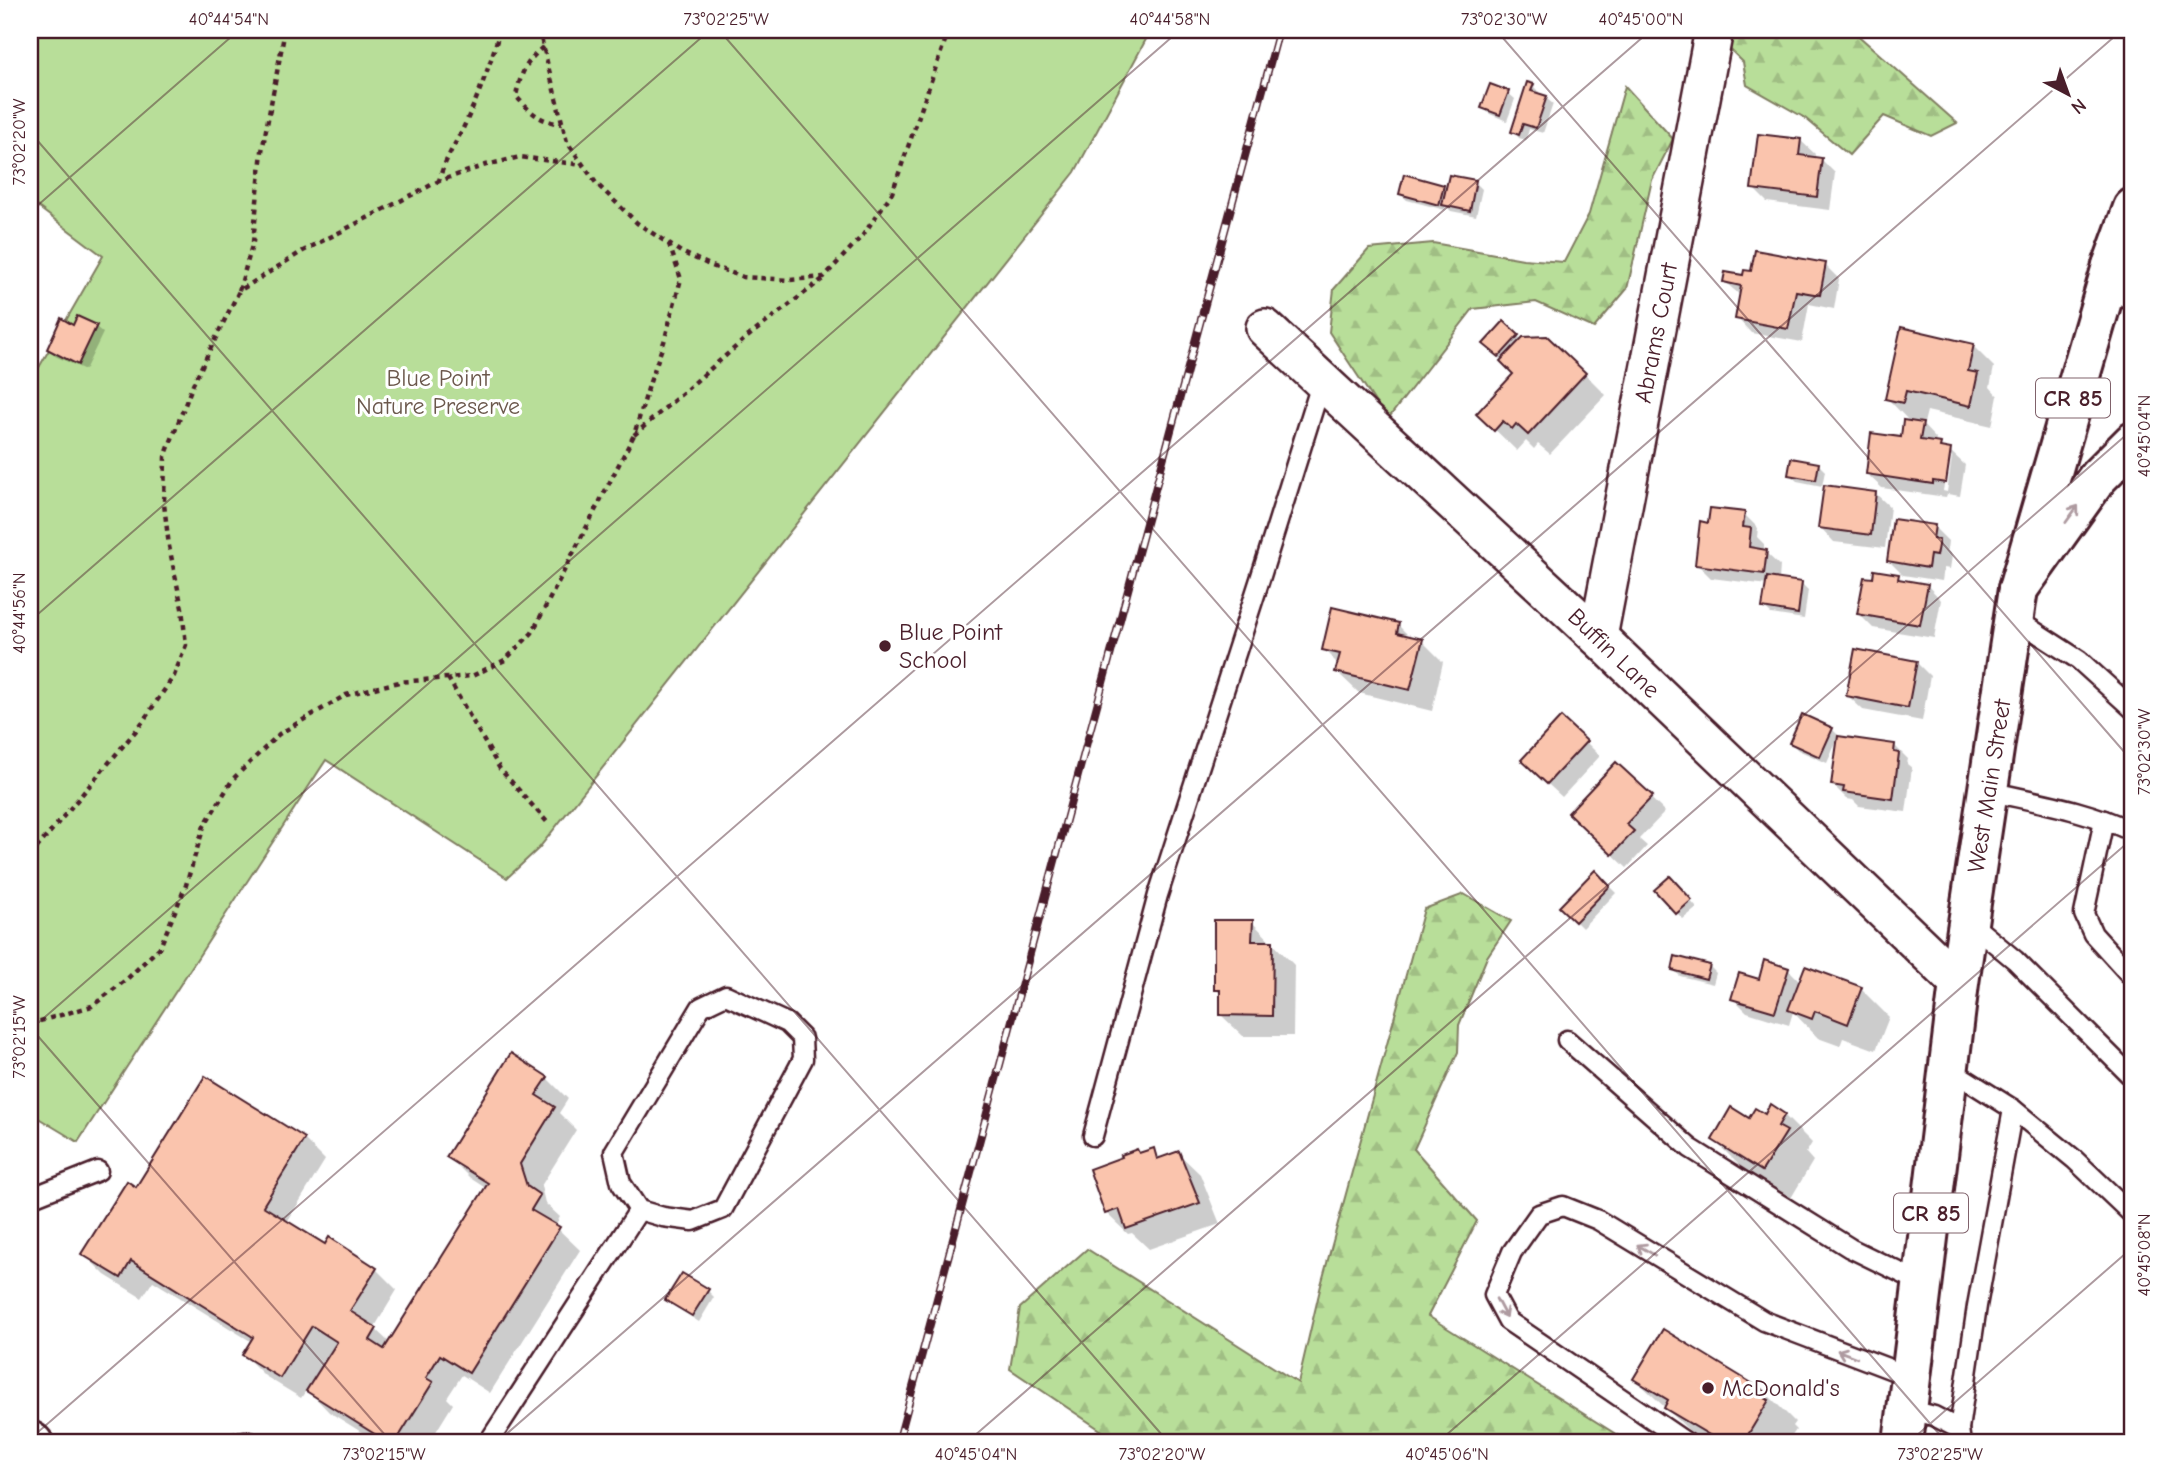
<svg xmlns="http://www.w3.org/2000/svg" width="2163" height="1473" font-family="'Comic Neue',sans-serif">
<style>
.forest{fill:url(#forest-firs);stroke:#817e62;stroke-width:2}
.park{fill:#b8de99;stroke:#817e62;stroke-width:2}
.shadow{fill:#0003;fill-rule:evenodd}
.building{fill:#fac4ad;stroke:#4a1f2b;stroke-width:2}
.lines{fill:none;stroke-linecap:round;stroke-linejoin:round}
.service-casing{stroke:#4a1f2b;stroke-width:23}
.minor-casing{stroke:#4a1f2b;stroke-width:42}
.tertiary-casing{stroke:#4a1f2b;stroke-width:44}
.primary-casing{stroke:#4a1f2b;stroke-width:44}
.trunk-casing{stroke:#4a1f2b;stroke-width:44}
.path{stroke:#4a1f2b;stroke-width:4.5;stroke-dasharray:5 5;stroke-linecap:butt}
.service{stroke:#fff;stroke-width:18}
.minor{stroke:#fff;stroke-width:37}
.tertiary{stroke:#fff;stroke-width:38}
.primary{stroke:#fff;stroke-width:38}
.trunk{stroke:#fff;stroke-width:38}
.rail-casing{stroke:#4a1f2b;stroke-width:8}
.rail{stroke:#fff;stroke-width:5;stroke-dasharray:16;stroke-linecap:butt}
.oneway{stroke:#ae9aa0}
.ticks{fill:none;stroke:#4a1f2b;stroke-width:2;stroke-opacity:0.45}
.poi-dot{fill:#4a1f2b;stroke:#fff;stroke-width:2.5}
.labels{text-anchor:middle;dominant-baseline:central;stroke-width:6;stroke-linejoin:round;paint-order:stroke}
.shield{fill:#fff;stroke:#80626b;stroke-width:2}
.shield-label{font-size:23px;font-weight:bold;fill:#4a1f2b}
.street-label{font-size:24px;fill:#4a1f2b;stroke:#fff}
.park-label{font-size:24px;fill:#6b584c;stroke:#fff}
.poi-label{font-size:24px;fill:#4a1f2b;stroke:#fff;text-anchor:start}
.neatline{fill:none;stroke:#4a1f2b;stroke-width:2.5}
.ticks-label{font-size:18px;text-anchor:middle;fill:#4a1f2b}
</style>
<defs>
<pattern id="forest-firs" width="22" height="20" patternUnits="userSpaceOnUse" patternTransform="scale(1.75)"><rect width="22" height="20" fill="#b8de99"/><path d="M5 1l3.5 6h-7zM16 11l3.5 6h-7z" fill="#a0be84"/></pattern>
</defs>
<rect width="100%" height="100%" fill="#fff"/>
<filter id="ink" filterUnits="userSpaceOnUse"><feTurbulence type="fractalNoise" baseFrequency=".0143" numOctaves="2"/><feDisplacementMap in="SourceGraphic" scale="14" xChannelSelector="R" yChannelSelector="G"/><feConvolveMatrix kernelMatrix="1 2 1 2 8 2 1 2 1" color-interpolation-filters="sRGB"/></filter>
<g filter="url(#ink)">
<g class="forest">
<polygon points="1710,30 1852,30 1957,123 1931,136 1884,116 1849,155 1805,118 1747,85 1743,62"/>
<polygon points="1625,86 1673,139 1652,180 1627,289 1594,328 1536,302 1473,309 1387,420 1329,332 1334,289 1369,249 1433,243 1523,259 1564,262 1589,214"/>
<polygon points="1464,894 1511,921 1487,957 1459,1025 1458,1052 1414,1149 1477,1221 1428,1316 1630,1443 1120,1443 1010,1369 1020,1308 1087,1249 1298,1383 1321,1285 1424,909"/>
</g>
<polygon class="park" points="30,30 1151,30 1075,172 539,848 507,878 326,760 78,1142 30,1113 30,383 103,256 30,201"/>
<g class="shadow">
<polygon points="1491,86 1508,93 1515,99 1507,121 1490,114 1483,108"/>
<polygon points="1533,86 1539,92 1538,95 1546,98 1553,104 1543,133 1529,129 1526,140 1519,138 1513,131"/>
<polygon points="1800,140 1815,154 1814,159 1821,159 1835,173 1830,210 1767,202 1753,188"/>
<polygon points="1475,182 1482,189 1476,216 1451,211 1446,206 1445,210 1407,200 1400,194 1443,186 1447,190"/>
<polygon points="1825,265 1839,279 1834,309 1809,304 1802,342 1751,333 1737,318 1741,296 1725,282 1744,277"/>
<polygon points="1504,324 1522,340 1585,374 1606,395 1550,454 1538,444 1534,449 1526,441 1517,451 1478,413 1515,374 1486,344"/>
<polygon points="74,327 96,327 103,333 85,370 55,356 49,349"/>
<path d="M1973 346 1994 367 1990 387 1998 396 1992 426 1927 411 1924 423 1920 422 1936 439 1935 444 1950 451 1965 465 1960 496 1947 494 1946 497 1882 488 1867 474 1903 439 1911 423 1887 398ZM1949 454 1952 457 1947 492 1943 491Z"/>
<polygon points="1818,464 1825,471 1822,486 1797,481 1790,475"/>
<polygon points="1875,493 1890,507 1885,548 1834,542 1820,527"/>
<polygon points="1744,514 1758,528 1757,537 1764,544 1764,551 1780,566 1779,580 1801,583 1808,590 1804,619 1771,614 1764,608 1768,585 1711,578 1697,564 1710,525"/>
<polygon points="1934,527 1948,541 1947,550 1952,556 1950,569 1944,568 1942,581 1903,575 1889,561"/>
<polygon points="1898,576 1903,581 1927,585 1941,600 1934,638 1873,628 1859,614"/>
<polygon points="1398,625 1411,638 1422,641 1443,662 1432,711 1359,693 1337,672 1339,665 1323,649"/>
<polygon points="1916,662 1930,676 1922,721 1863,710 1848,696"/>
<polygon points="1832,729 1839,736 1827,763 1798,750 1791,743"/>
<polygon points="1586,742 1600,756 1562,797 1537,774"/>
<polygon points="1894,745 1908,759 1907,764 1912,768 1906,812 1859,806 1853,800 1847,799 1833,785"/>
<polygon points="1616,764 1665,812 1639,839 1647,846 1627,868 1584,827"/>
<polygon points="1595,872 1616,893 1582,928 1561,907"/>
<polygon points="1676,885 1697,908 1683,919 1677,913"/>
<polygon points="1252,922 1294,965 1293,1036 1243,1036 1221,1015 1222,995 1215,989"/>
<polygon points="1709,966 1716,973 1713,984 1680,976 1673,970"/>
<polygon points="1788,969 1801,982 1861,989 1889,1017 1876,1050 1843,1038 1840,1046 1818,1038 1793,1012 1789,1025 1747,1012 1733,998"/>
<polygon points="547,1078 568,1099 559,1113 576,1130 541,1186 545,1203 560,1217 555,1226 580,1250 490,1393 462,1375 447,1398 453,1404 429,1443 379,1443 329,1412 307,1389 301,1398 265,1376 244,1355 252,1342 153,1281 142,1298 105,1275 83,1253 137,1189 304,1139 325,1160 287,1222 325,1246 376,1269 397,1290 374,1328 390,1343 487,1189 470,1178 449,1157"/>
<polygon points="1784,1115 1812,1143 1806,1153 1813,1161 1791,1198 1742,1168 1714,1140 1749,1120"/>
<polygon points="1153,1150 1162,1159 1178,1153 1200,1174 1220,1224 1149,1249 1132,1233 1128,1234 1106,1213 1137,1151 1141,1154"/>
<polygon points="708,1291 714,1297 699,1322 674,1306 667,1299"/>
<polygon points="1635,1379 1767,1394 1795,1422 1792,1426 1796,1430 1787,1443 1707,1443 1694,1435"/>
</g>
<g class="building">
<polygon points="1527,82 1534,84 1531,91 1547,96 1536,128 1523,124 1519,135 1511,132"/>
<polygon points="1490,84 1509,91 1500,115 1481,108"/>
<polygon points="1758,134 1801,139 1799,155 1822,158 1817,197 1751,189"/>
<polygon points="1404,174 1444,185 1439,205 1399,194"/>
<polygon points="1449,175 1476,180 1470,211 1442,205"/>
<polygon points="1755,250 1826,263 1820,295 1796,291 1788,329 1735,319 1741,286 1723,282 1725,272 1743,275 1744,270 1751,271"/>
<polygon points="77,316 97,325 78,365 47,349 61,318 73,325"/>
<polygon points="1504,321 1519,335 1499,357 1483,344"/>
<polygon points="1901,327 1974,344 1968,371 1978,373 1971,406 1906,391 1903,403 1885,399"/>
<polygon points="1547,336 1586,373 1528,435 1516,424 1512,429 1503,421 1494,431 1476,414 1513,374 1500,361 1523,337"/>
<polygon points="1903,420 1923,423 1920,440 1941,443 1940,447 1951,449 1946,483 1933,481 1933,484 1866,474 1871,433 1901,437"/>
<polygon points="1791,458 1819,463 1816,480 1788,475"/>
<polygon points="1824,485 1876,492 1871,535 1818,528"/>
<polygon points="1710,508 1745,512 1743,527 1751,528 1749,547 1767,550 1764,574 1695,565 1700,521 1708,523"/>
<polygon points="1893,519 1935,525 1933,539 1939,540 1936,556 1930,555 1928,568 1887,561"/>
<polygon points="1874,570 1899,574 1898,579 1928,584 1920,625 1857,614 1864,577 1873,578"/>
<polygon points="1767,577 1802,582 1798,614 1762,608"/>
<polygon points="1332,607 1399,623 1397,633 1423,639 1410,690 1335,672 1340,654 1322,650"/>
<polygon points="1855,649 1917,661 1908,708 1846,696"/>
<polygon points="1802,714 1833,728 1820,757 1789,743"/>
<polygon points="1561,717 1587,741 1547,784 1521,760"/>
<polygon points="1838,736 1895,744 1894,752 1899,753 1893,799 1843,792 1844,787 1831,785"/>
<polygon points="1616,762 1653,796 1626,824 1634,831 1612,855 1568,813"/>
<polygon points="1595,870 1610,886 1575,922 1559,907"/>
<polygon points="1670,876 1692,900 1676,914 1654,890"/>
<polygon points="1214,920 1253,920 1252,941 1273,941 1272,1016 1220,1015 1220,990 1214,990"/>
<polygon points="1675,956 1710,965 1706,979 1672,970"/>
<polygon points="1764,960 1789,968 1775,1012 1731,999 1739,973 1759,979"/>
<polygon points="1805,966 1862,987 1848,1024 1815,1011 1812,1019 1788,1010"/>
<polygon points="511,1053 548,1077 536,1095 555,1107 520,1164 527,1186 540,1195 531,1210 560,1227 469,1373 440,1355 426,1378 433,1382 395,1443 389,1443 306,1391 337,1342 312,1326 280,1378 242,1355 253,1337 131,1261 121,1278 81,1254 127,1181 136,1187 205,1076 305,1138 263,1206 325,1244 329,1237 377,1268 350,1311 377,1328 370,1340 384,1349 488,1183 446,1157"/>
<polygon points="1770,1104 1785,1114 1778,1126 1787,1131 1762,1171 1712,1140 1731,1107 1749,1118 1755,1108 1765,1114"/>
<polygon points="1154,1148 1157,1159 1179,1151 1200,1203 1126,1229 1119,1209 1105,1214 1089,1169 1122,1157 1121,1155 1137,1149 1139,1153"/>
<polygon points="682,1273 709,1289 692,1316 665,1300"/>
<polygon points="1663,1329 1768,1393 1765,1398 1769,1400 1743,1443 1723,1443 1664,1408 1668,1400 1633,1379"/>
</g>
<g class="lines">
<g class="service-casing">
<g id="service">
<polyline points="2014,618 2079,660 2133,709"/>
<path d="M1988 791C2036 802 2088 810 2133 832"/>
<polyline points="2104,820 2084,914 2093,934 2133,978"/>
<polyline points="1968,921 2015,960 2133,1078"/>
<polygon points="726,995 787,1023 802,1038 803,1059 723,1209 693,1221 663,1217 639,1210 621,1183 614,1152 701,1007"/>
<polyline points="1567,1040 1690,1148 1850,1248 1922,1283"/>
<polyline points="1948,1068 2013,1109 2074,1159 2133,1215"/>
<polyline points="1093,1136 1158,895 1261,576 1322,381"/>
<polyline points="30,1198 98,1171"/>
<polyline points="1907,1409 1934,1416 1959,1429"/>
<polyline points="235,1443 245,1441 252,1443"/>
<polyline points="488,1443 639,1210"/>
<polyline points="1687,1443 1508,1321 1494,1295 1512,1252 1539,1214 1563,1206 1598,1220 1764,1321 1911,1377"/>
<polyline points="1961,1443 1959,1429 1977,1306 2013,1109"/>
</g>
</g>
<g class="minor-casing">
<g id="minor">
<polyline points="1265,328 1598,637 1959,983"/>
<polyline points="1598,637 1714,30"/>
</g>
</g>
<g class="tertiary-casing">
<polyline id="tertiary" points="30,1441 33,1443"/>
</g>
<g class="primary-casing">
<polyline id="primary" points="1903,1443 1959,983 2018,589 2112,266 2133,208"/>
</g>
<g class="trunk-casing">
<g id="trunk">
<polyline points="2112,266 2133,290"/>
<polyline points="2018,589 2098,477 2133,442"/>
</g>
</g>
<g class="path">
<polyline points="285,30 262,151 253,242 239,291 303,251 439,181"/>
<path d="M500 30C491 62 480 92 466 122 457 142 444 160 439 181L486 165 520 157 583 165"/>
<polyline points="539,30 567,142 596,183 637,223 681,252 712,266 743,277 790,280 824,277 863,235 892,193 947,35 952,30"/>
<path d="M543 47C525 63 521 73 516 96 531 113 539 121 562 124"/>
<polyline points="669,244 681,279 664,342 650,382 634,435 746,338 824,278"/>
<polyline points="448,678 500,769 548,823"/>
<polyline points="30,856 139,727 174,676 186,645 182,608 169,546 164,504 165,457 193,384 239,291"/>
<polyline points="30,1024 92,1006 127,979 160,947 186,885 204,826 233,779 279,734 346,695 399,682 472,676 505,660 532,633 634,435"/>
</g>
<use href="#service" class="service"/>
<use href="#minor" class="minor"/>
<use href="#tertiary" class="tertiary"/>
<use href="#primary" class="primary"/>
<use href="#trunk" class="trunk"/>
<g class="rail-casing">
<polyline id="rail" points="898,1443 1279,30"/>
</g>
<use href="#rail" class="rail"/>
</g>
<defs><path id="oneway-shaft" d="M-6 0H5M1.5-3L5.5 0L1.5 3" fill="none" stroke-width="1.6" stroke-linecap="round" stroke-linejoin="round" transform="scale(1.75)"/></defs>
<g class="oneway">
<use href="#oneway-shaft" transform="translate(2072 514) rotate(-54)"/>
<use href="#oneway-shaft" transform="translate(1646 1250) rotate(-149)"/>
<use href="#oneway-shaft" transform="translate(1501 1308) rotate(62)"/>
<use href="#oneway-shaft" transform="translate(1847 1354) rotate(-159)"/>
</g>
</g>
<path class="ticks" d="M719 30 1947 1443M1496 30 2133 762M30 132 1169 1443M30 212 239 30M30 621 710 30M30 1027 392 1443M30 1030 1180 30M30 1439 1651 30M496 1443 2122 30M966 1443 2133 429M1437 1443 2133 838M1908 1443 2133 1247"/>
<g class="poi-dot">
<circle cx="885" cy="646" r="7"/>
<circle cx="1708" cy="1388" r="7"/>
</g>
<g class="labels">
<g class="shield">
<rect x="2036" y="378.5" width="74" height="39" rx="5"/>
<rect x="1894" y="1193.5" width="74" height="39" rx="5"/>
</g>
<g class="shield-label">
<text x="2073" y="398">CR 85</text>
<text x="1931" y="1213">CR 85</text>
</g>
<g class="street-label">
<text transform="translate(1656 333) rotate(-79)">Abrams Court</text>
<text transform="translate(1614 653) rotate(44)">Buffin Lane</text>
<text transform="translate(1989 786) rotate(-81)">West Main Street</text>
</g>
<g class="park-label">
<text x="438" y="378">Blue Point<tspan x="438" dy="28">Nature Preserve</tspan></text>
</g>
<g class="poi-label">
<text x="899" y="632">Blue Point<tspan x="899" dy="28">School</tspan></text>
<text x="1722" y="1388">McDonald's</text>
</g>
</g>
<rect width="2163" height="1473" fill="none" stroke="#fff" stroke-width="77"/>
<g transform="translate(2068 94) rotate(139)" stroke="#ffffff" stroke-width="5" paint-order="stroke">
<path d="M0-5L12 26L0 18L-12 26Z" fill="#4a1f2b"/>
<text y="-10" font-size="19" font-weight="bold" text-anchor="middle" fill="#4a1f2b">N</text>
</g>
<rect x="38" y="38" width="2086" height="1396" class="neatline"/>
<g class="ticks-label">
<text x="229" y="25">40°44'54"N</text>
<text x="726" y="25">73°02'25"W</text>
<text x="1170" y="25">40°44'58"N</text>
<text x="1504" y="25">73°02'30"W</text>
<text x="1641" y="25">40°45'00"N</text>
<text transform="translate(19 142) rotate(-90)" y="6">73°02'20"W</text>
<text transform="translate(2144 436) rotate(-90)" y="6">40°45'04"N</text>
<text transform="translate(19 613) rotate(-90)" y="6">40°44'56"N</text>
<text transform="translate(2144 752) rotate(-90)" y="6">73°02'30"W</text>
<text transform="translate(19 1037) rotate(-90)" y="6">73°02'15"W</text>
<text transform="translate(2144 1255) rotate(-90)" y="6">40°45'08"N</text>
<text x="384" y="1460">73°02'15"W</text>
<text x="976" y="1460">40°45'04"N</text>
<text x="1162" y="1460">73°02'20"W</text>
<text x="1447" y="1460">40°45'06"N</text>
<text x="1940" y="1460">73°02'25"W</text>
</g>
</svg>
